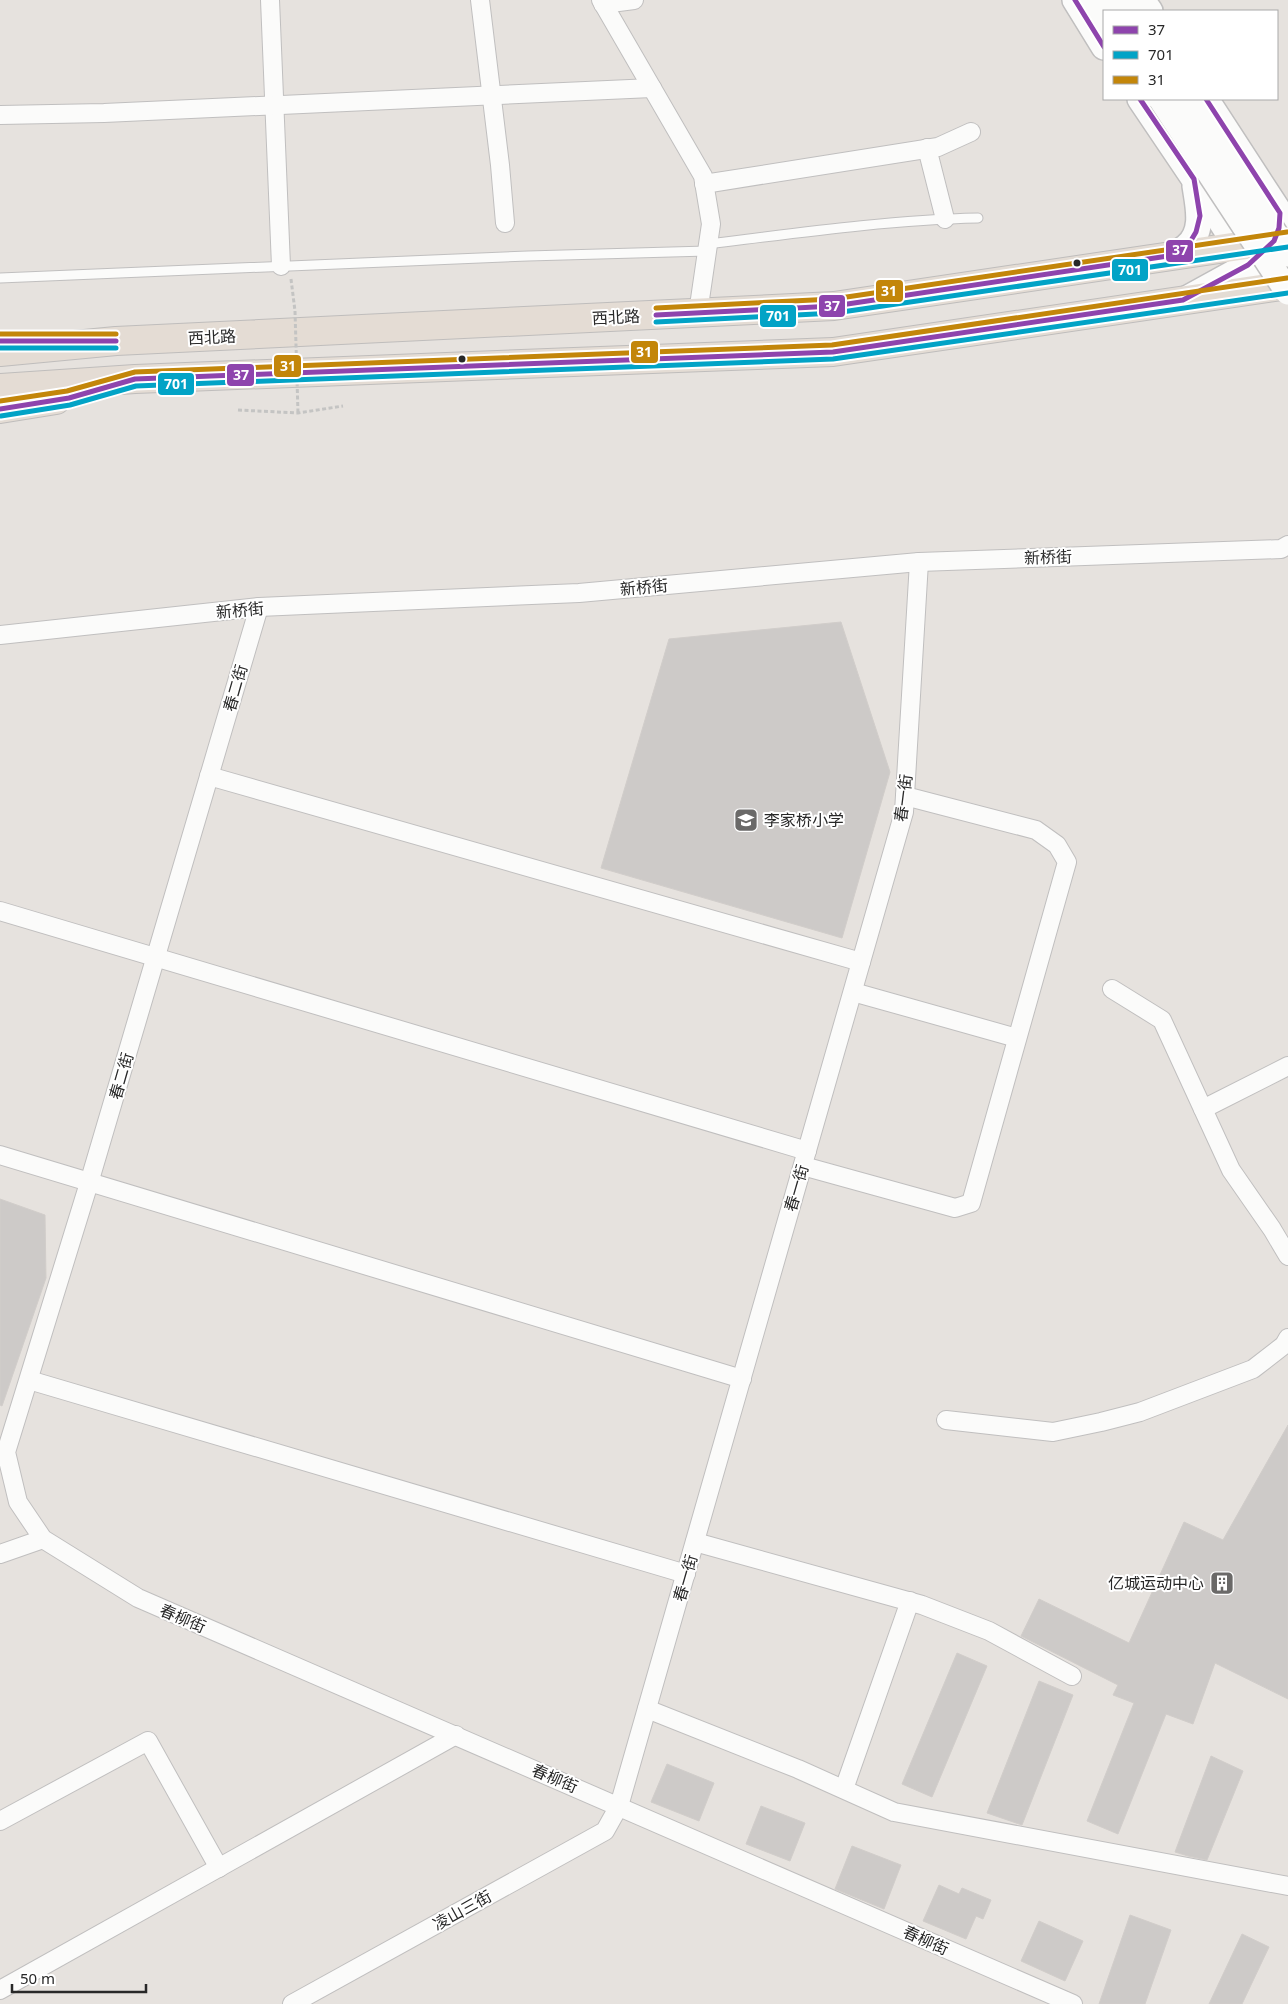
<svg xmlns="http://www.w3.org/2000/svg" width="1288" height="2004" font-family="'Noto Sans','Noto Sans SC',sans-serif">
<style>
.building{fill:#cdcac8;stroke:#d1cdca}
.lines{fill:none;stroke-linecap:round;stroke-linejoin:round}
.service-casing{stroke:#c0bfbf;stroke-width:11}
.minor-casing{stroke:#c0bfbf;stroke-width:20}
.secondary-casing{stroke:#c0bfbf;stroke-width:28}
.trunk-casing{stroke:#bfbdbc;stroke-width:30}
.path{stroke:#c4c4c3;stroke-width:3;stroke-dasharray:4 2.5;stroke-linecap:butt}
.service{stroke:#fbfbfa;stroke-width:9}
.minor{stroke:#fbfbfa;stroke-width:18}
.secondary{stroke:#fbfbfa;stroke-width:25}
.trunk{stroke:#e4dcd4;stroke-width:28}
.secondary-bridge-casing{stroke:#c0bfbf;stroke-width:28;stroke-linecap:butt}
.path-bridge{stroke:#c4c4c3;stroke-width:3;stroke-dasharray:4 2.5;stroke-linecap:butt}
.secondary-bridge{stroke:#fbfbfa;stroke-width:25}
.bus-1-casing{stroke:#fff;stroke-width:9}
.bus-2-casing{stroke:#fff;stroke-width:9}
.bus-3-casing{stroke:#fff;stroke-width:9}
.bus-1{stroke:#8e44ad;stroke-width:5}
.bus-2{stroke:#02a3c6;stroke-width:5}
.bus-3{stroke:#c3860a;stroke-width:5}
.bus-dot{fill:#282828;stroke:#fff;stroke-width:2}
.labels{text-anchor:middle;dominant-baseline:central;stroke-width:4;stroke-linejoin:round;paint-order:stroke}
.street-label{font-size:16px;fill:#282828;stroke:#fff}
.poi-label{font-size:16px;fill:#282828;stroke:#fff;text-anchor:start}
.line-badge{stroke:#fff;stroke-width:2}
.badge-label{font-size:14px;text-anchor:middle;font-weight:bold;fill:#fff}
</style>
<rect width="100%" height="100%" fill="#e6e2de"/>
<g class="building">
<polygon points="841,622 890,772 842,938 601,868 669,639"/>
<polygon points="0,1199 45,1215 46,1278 2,1406 0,1405"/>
<polygon points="1288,1425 1288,1699 1215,1663 1193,1724 1166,1714 1118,1834 1087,1821 1134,1703 1113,1695 1118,1685 1021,1636 1039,1599 1129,1643 1184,1522 1223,1540"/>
<polygon points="957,1653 987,1666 932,1797 902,1784"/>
<polygon points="1039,1681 1073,1695 1022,1825 987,1813"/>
<polygon points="1211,1756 1243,1771 1207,1860 1188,1856 1175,1852"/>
<polygon points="667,1764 714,1783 699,1821 651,1802"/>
<polygon points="761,1806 805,1823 790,1861 746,1844"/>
<polygon points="852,1846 901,1865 884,1909 835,1889"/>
<polygon points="939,1885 959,1894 962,1888 991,1900 983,1919 976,1916 966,1939 923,1921"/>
<polygon points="1130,1915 1171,1930 1145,2004 1099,2004"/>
<polygon points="1039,1921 1083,1941 1065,1981 1021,1961"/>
<polygon points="1242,1934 1269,1947 1242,2004 1209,2004"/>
</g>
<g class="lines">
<g class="service-casing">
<g id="service">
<path d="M708 244C797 233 888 220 978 218"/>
<polyline points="0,278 528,256 707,251"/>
</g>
</g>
<g class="minor-casing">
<g id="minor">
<polyline points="270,0 281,266"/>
<polyline points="480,0 500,165 505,223"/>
<polyline points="601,0 703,176 711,224 698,313"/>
<polyline points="603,4 634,0"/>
<polyline points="0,115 104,113 652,88"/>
<polyline points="927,148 945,219"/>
<polyline points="704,184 938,147 971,132"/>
<polyline points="259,607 89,1183 6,1452 18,1502 43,1539 138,1598 1073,2004"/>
<polyline points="0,635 259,607 579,593 919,562 1281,549 1288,545"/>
<polyline points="209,776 861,962"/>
<polyline points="0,911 807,1151"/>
<polyline points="1112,989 1162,1020 1231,1170 1272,1229 1288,1256"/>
<polyline points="853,992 1017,1038"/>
<polyline points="1203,1109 1288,1066"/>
<polyline points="0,1155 742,1379"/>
<polyline points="803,1166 955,1208 971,1203 1067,862 1057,845 1036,830 905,796"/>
<polyline points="29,1380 686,1574"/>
<polyline points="946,1420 1053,1432 1101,1422 1140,1412 1253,1369 1284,1345 1288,1338"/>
<polyline points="695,1542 922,1605 989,1631 1072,1676"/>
<polyline points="0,1554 43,1539"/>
<polyline points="647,1709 798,1769 894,1812 1288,1886"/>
<polyline points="844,1789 910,1601"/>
<polyline points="0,1821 148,1741 219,1868"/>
<polyline points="0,1990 456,1735"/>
<polyline points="292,2004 605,1831 619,1806 904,812 919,562"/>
</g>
</g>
<g class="secondary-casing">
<g id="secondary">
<polyline points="1075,0 1104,47"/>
<polyline points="1098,0 1105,11"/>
<polyline points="1122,0 1130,11"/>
<polyline points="1142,0 1150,11"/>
<polyline points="1140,99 1194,179 1263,288"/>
<polyline points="1206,99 1280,213 1288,218"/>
<path d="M1168 256C1174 254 1181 251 1186 247 1205 232 1198 206 1195 186"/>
<polyline points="1188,298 1248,265 1260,254"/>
</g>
</g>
<g class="trunk-casing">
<g id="trunk">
<polyline points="0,352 116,341 834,306 1280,240"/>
<polyline points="0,388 135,379 833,352 1288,285"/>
<polyline points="0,409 56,400"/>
</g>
</g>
<g class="path">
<polyline points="291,279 295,311"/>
<polyline points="238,410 298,413 343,406"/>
</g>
<use href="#service" class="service"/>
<use href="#minor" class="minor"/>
<use href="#secondary" class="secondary"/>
<use href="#trunk" class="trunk"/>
<g class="secondary-bridge-casing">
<g id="secondary-bridge">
<polyline points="1161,99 1288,292"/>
<polyline points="1187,99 1288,254"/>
</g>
</g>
<polyline class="path-bridge" points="295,311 298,413"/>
<use href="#secondary-bridge" class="secondary-bridge"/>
<g class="bus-1-casing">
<g id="bus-1">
<polyline points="1075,0 1104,47"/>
<polyline points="656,315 834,306 1168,256 1187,247 1196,232 1200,216 1194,179 1140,99"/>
<polyline points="0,341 116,341"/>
<polyline points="0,409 69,398 135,379 833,352 1183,300 1248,265 1274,241 1279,228 1280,213 1206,99"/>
</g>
</g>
<g class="bus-2-casing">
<g id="bus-2">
<polyline points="656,322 835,313 1288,247"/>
<polyline points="0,348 116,348"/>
<polyline points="1,416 70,405 136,386 833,359 1288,293"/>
</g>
</g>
<g class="bus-3-casing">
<g id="bus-3">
<polyline points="656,308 833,299 1287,232"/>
<polyline points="0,334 116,334"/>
<polyline points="0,401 67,391 135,372 832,345 1287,278"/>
</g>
</g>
<use href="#bus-1" class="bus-1"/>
<use href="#bus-2" class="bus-2"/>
<use href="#bus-3" class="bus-3"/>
</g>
<defs>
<g id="school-square" transform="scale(1.25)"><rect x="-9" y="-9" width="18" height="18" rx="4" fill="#6a6968" stroke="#fff"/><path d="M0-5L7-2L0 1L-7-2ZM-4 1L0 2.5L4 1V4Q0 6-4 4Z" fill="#fff"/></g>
<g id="building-square" transform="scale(1.25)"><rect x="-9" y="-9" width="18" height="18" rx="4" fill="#6a6968" stroke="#fff"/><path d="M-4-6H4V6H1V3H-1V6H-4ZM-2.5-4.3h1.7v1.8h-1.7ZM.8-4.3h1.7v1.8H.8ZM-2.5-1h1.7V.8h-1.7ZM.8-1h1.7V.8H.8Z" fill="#fff"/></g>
</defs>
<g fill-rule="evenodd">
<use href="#school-square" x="746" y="820"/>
<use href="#building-square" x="1222" y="1583"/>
</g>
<g class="bus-dot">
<circle cx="1077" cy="263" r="4.5"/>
<circle cx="462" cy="359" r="4.5"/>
</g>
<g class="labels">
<g class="street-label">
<text transform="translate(616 317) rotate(-3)">西北路</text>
<text transform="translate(212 337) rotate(-3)">西北路</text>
<text transform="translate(1048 557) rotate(-2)">新桥街</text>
<text transform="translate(644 587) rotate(-5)">新桥街</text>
<text transform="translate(240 610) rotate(-5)">新桥街</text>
<text transform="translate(235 688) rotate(-74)">春二街</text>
<text transform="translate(903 798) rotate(-83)">春一街</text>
<text transform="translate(121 1076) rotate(-74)">春二街</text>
<text transform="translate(796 1188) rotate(-74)">春一街</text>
<text transform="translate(685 1578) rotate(-74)">春一街</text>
<text transform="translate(183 1618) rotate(23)">春柳街</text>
<text transform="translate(555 1778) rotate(23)">春柳街</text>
<text transform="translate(462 1910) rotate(-29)">凌山三街</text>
<text transform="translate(926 1940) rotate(24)">春柳街</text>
</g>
<g class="poi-label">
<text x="764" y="820">李家桥小学</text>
<text x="1204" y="1583" text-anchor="end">亿城运动中心</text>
</g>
</g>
<g class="line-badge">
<rect x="1165" y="239" width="29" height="24" rx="5" fill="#8e44ad"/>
<rect x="1111" y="258" width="38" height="24" rx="5" fill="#02a3c6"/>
<rect x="875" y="279" width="29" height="24" rx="5" fill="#c3860a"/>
<rect x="818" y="294" width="28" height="24" rx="5" fill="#8e44ad"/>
<rect x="759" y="304" width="38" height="24" rx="5" fill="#02a3c6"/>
<rect x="630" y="340" width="29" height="24" rx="5" fill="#c3860a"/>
<rect x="273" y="354" width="29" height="24" rx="5" fill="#c3860a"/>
<rect x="226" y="363" width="29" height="24" rx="5" fill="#8e44ad"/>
<rect x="157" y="372" width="38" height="24" rx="5" fill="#02a3c6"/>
</g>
<g class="badge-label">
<text x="1180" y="255">37</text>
<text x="1130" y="275">701</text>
<text x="889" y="296">31</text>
<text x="832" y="311">37</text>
<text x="778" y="321">701</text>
<text x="644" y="357">31</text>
<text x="288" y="371">31</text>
<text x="241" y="380">37</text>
<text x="176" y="389">701</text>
</g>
<rect x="1103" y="10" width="175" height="90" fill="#ffffff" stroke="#a9a9a9"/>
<rect x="1113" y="26" width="25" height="8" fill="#8e44ad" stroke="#a9a9a9"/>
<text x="1148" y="35" font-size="15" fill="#282828">37</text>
<rect x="1113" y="51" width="25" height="8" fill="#02a3c6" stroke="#a9a9a9"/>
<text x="1148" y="60" font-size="15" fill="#282828">701</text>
<rect x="1113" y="76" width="25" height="8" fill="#c3860a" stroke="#a9a9a9"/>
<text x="1148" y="85" font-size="15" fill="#282828">31</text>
<path d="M12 1984v8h134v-8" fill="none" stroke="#282828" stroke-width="2.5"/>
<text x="20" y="1984" font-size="15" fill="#282828" stroke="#ffffff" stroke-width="4" paint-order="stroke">50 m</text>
</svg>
